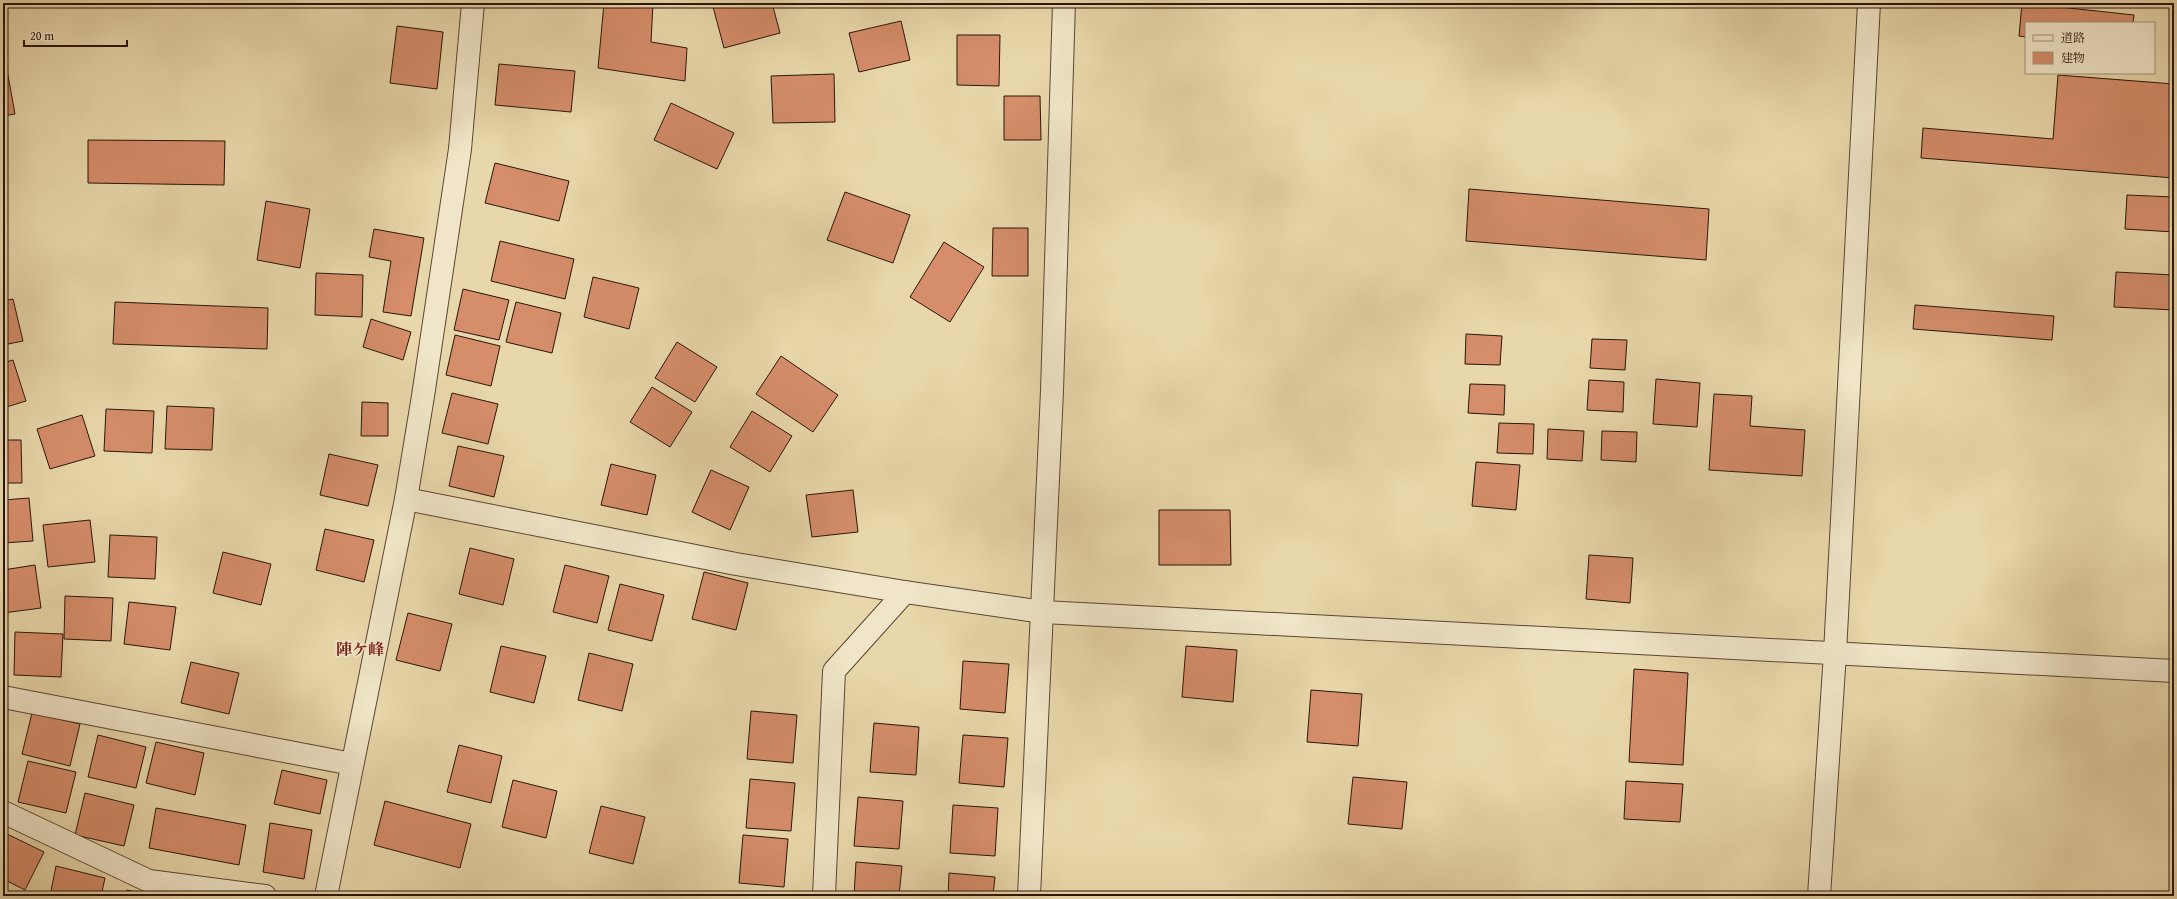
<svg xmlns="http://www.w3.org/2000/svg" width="2177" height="899" font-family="'Gentium Book Plus','Noto Serif JP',serif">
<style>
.building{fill:#d58d6a;stroke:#2a150a}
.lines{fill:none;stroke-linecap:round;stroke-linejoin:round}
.minor-casing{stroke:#5a4632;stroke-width:24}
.tertiary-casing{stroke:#5a4632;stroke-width:24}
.minor{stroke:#f0e5c8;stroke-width:22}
.tertiary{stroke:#f0e5c8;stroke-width:22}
.labels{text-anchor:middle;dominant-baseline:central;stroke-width:3.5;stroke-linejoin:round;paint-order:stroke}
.neighbourhood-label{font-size:16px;font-weight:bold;fill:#7a1f14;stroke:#f0e5c8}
</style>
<rect width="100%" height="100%" fill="#e8d7aa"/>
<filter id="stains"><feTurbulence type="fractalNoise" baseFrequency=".005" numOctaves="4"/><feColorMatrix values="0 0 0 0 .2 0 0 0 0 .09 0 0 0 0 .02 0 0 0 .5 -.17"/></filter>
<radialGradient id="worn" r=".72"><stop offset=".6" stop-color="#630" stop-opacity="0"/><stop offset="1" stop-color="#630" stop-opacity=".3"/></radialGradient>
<g class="building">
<polygon points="604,3 653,3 651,42 687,48 685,81 598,68"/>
<polygon points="712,3 772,3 780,33 724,48"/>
<polygon points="927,3 961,3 961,6"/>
<polygon points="2022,3 2134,15 2133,23 2026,23 2026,37 2019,36"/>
<polygon points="901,21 910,60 859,72 849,33"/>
<polygon points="397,26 443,32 437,89 390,83"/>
<polygon points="957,35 1000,35 999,86 957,85"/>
<polygon points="499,64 575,71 571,112 495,105"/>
<polygon points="7,70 15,114 3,116 3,71"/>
<polygon points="834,74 835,122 773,123 771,76"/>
<polygon points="2058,75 2174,84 2174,178 1921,158 1923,128 2053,139"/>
<polygon points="1004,96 1040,96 1041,140 1004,140"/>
<polygon points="671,103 734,133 717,169 654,140"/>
<polygon points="88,140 225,141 224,185 88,183"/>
<polygon points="495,163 569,181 559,221 485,203"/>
<polygon points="1469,189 1709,209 1706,260 1466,241"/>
<polygon points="845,192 910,215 893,263 827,240"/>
<polygon points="2127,195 2174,197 2174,232 2125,229"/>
<polygon points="266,201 310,209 300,268 257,260"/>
<polygon points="993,228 1028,228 1028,276 992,276"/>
<polygon points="374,229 424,238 411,316 383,312 391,261 369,257"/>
<polygon points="500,241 574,259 565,299 491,281"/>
<polygon points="944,242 984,267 950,322 910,297"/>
<polygon points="2116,272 2174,275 2174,310 2114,307"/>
<polygon points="316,273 363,275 362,317 315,315"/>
<polygon points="593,277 639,288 629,329 584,317"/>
<polygon points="463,289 509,300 499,340 454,330"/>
<polygon points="13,299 23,341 3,345 3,301"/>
<polygon points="115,302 268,308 267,349 113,344"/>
<polygon points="516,302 561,313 552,353 506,342"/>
<polygon points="1915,305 2054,316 2052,340 1913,329"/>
<polygon points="371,319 411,332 403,360 363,347"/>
<polygon points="1466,334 1502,336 1500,365 1465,364"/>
<polygon points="455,335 500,346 491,386 446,375"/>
<polygon points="1592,339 1627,340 1625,370 1590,368"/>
<polygon points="677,342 717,367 695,402 655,378"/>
<polygon points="781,356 838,395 813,432 756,394"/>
<polygon points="13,360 26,401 3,408 3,363"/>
<polygon points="1656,379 1700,383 1697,427 1653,424"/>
<polygon points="1589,380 1624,382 1623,412 1587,410"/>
<polygon points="1470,384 1505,385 1504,415 1468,413"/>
<polygon points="652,387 692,412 670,447 630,422"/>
<polygon points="452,393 498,404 488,444 442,433"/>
<polygon points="1714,394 1752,396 1750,426 1805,430 1802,476 1709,470"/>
<polygon points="362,402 388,403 388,436 361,436"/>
<polygon points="167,406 214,408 212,450 165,449"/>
<polygon points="106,409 154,411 152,453 104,451"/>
<polygon points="752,411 792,436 770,472 730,447"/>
<polygon points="82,415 95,456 50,469 37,429"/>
<polygon points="1499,423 1534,424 1533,454 1497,453"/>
<polygon points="1548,429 1584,431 1582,461 1547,459"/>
<polygon points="1602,431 1637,432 1636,462 1601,460"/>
<polygon points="3,440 21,440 22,483 3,483"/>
<polygon points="458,446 504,456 494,497 449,486"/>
<polygon points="329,454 378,465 368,506 320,495"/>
<polygon points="1476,462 1520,465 1516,510 1472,506"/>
<polygon points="611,464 656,475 647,515 601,505"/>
<polygon points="711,470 749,487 730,530 692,512"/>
<polygon points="853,490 858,532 812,537 806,495"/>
<polygon points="29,498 33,541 3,543 3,500"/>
<polygon points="1159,510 1230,510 1231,565 1159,565"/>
<polygon points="90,520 95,562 48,567 43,525"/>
<polygon points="325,529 374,540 364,582 316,570"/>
<polygon points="110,535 157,537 155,579 108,577"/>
<polygon points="470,548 514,559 503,605 459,594"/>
<polygon points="223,552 271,564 261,605 213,593"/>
<polygon points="1589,555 1633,558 1630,603 1586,599"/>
<polygon points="35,565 41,608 3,613 3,570"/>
<polygon points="565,565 609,576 597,623 553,612"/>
<polygon points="704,572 748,583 736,630 692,619"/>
<polygon points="620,584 664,595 652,641 608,630"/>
<polygon points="65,596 113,598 111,641 64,639"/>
<polygon points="129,602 176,607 170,650 124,644"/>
<polygon points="408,613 452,624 440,671 396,660"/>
<polygon points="15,632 63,634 61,677 14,675"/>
<polygon points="501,646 546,656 534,703 490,692"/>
<polygon points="1186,646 1237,650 1233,702 1182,697"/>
<polygon points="589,653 633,664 622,711 578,700"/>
<polygon points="963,661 1009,664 1005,713 960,709"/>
<polygon points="191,662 239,673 229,714 181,703"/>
<polygon points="1634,669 1688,673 1683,765 1629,762"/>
<polygon points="1311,690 1362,694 1358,746 1307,742"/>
<polygon points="751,711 797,715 793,763 747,759"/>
<polygon points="32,713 80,724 70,766 22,754"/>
<polygon points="874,723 919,727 916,775 870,772"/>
<polygon points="98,735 146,747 136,788 88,777"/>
<polygon points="963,735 1008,738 1004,787 959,783"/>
<polygon points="156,742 204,753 195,795 146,783"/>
<polygon points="459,745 502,756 491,803 447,792"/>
<polygon points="28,761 76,772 66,813 18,802"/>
<polygon points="282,770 327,780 320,814 274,804"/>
<polygon points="1353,777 1407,782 1402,829 1348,824"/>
<polygon points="750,779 795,783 791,831 746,828"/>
<polygon points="513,780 557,791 546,838 502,827"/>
<polygon points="1626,781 1683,784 1680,822 1624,819"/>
<polygon points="85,793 134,805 124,846 75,835"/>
<polygon points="858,797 903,801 899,849 854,846"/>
<polygon points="385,801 471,824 460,868 374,845"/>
<polygon points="953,805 998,808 995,856 950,853"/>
<polygon points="601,806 645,817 633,864 589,853"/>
<polygon points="156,808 246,825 239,865 149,848"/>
<polygon points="270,823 312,830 304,879 263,872"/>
<polygon points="3,832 44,852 25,890 3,879"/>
<polygon points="743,835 788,839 784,887 739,883"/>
<polygon points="856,862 902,866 899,896 854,896"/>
<polygon points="56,866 105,878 101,896 50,896"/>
<polygon points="949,873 995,877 993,896 948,896"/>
<polygon points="127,890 152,896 126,896"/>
<polygon points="743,892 788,895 788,896 742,896"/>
</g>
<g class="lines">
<g class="minor-casing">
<g id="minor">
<polyline points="406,499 736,564 905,592 1043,612 2174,671"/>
<polyline points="3,697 352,764"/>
<polyline points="3,812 149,881 265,896"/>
<polyline points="326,896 406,499 423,396 460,149 473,3"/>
<polyline points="824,896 834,671 905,592"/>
<polyline points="1029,896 1052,391 1064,3"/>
</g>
</g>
<g class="tertiary-casing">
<polyline id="tertiary" points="1819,896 1835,653 1869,3"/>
</g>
<use href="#minor" class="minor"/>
<use href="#tertiary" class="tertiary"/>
</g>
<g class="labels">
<g class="neighbourhood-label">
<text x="360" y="649">陣ケ峰</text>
</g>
</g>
<rect width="2177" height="899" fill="none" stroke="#e8d7aa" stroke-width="16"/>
<rect x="4" y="4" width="2169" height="891" fill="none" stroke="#2a150a" stroke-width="2"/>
<rect x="8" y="8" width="2161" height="883" fill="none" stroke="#2a150a"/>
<rect x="2025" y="22" width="130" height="52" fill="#f0e5c8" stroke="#a1927c"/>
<rect x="2033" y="35" width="20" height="6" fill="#f0e5c8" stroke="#a1927c"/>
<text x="2061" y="42" font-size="12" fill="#2a150a">道路</text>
<rect x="2033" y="52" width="20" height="12" fill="#d58d6a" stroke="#a1927c"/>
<text x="2061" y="62" font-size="12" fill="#2a150a">建物</text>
<path d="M24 40v6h103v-6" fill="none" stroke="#2a150a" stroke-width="2"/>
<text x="30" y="40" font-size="12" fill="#2a150a" stroke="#f0e5c8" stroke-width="3" paint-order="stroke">20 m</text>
<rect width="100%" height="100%" filter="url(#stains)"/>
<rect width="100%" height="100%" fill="url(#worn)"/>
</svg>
